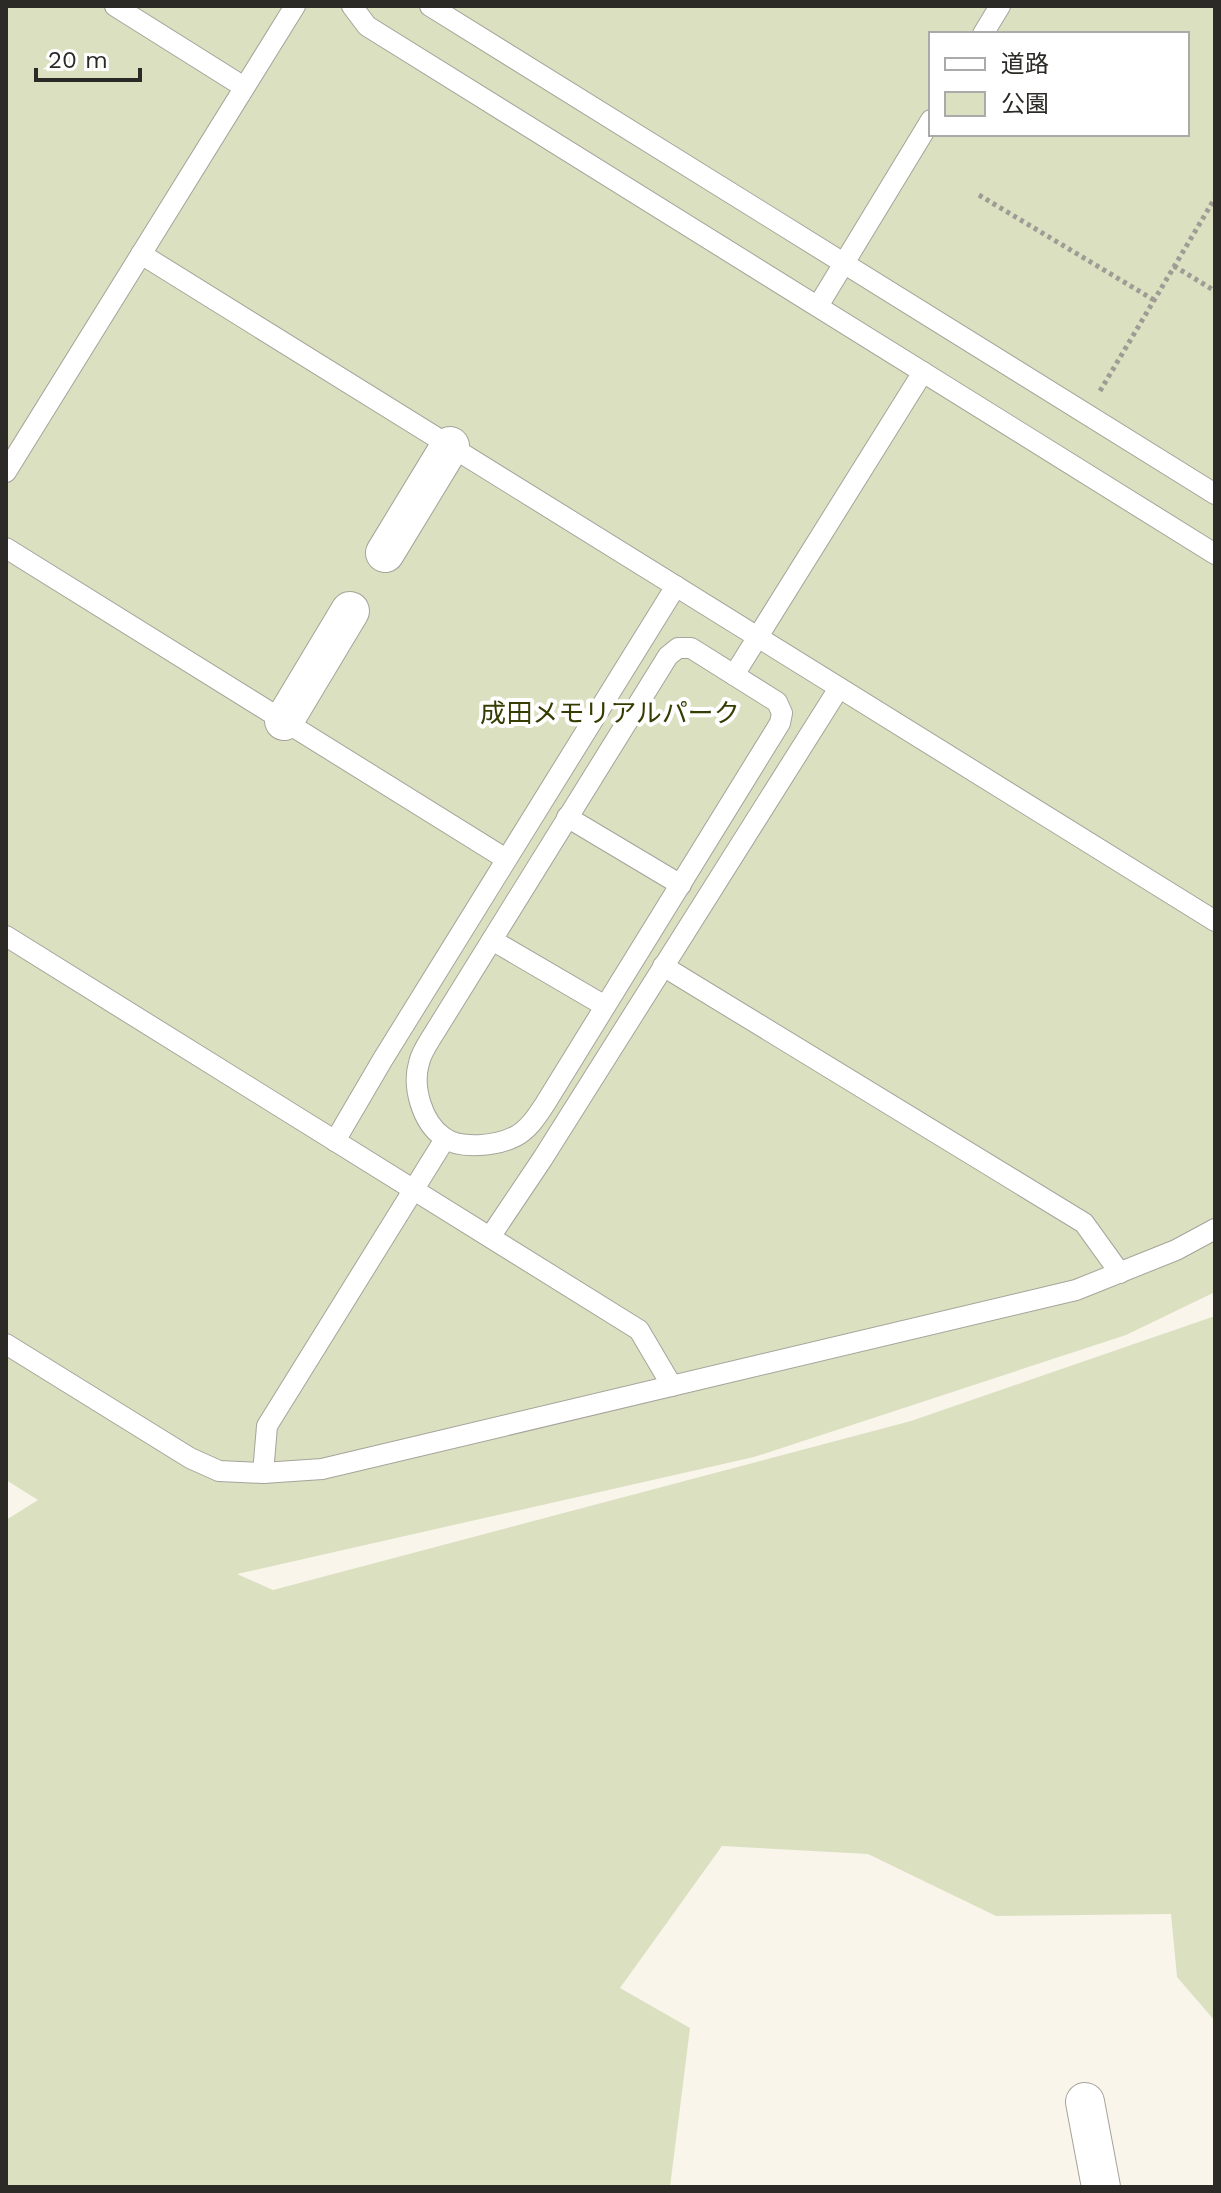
<svg xmlns="http://www.w3.org/2000/svg" width="1221" height="2193" font-family="'Work Sans','Noto Sans JP',sans-serif">
<style>
.green{fill:#dbe0c1;fill-rule:evenodd}
.lines{fill:none;stroke-linecap:round;stroke-linejoin:round}
.lane-casing{stroke:#a7a39a;stroke-width:22}
.street-casing{stroke:#a7a39a;stroke-width:40}
.path{stroke:#9f9c95;stroke-width:5;stroke-dasharray:4 4;stroke-linecap:butt}
.lane{stroke:#fff;stroke-width:20}
.street{stroke:#fff;stroke-width:38}
.labels{text-anchor:middle;dominant-baseline:central;stroke-width:8;stroke-linejoin:round;paint-order:stroke}
.park-label{font-size:26px;fill:#373c02;stroke:#fff}
</style>
<rect width="100%" height="100%" fill="#f9f5eb"/>
<path class="green" d="M6 6H1215V1292L1126 1335 754 1457 237 1574 273 1590 911 1421 1215 1316V2021L1177 1977 1171 1914 996 1916 868 1854 722 1846 620 1988 690 2028 670 2187H6V1520L38 1500 6 1480ZM931 34H1187V134H931Z"/>
<g class="lines">
<g class="lane-casing">
<g id="lane">
<polyline points="115,6 244,87"/>
<polyline points="352,6 367,26 1215,554"/>
<polyline points="430,6 1215,494"/>
<polyline points="983,34 1000,6"/>
<polyline points="141,254 1215,921"/>
<polyline points="818,306 931,120"/>
<polyline points="6,472 295,6"/>
<polyline points="6,548 506,859"/>
<path d="M678 648H691L777 702 782 713 780 723 545 1104C537 1116 529 1129 516 1136 497 1146 460 1150 443 1137 422 1122 412 1087 419 1063 421 1053 428 1043 433 1035L668 656Z"/>
<polyline points="734,675 923,372"/>
<polyline points="567,817 681,885"/>
<polyline points="6,936 639,1330 672,1386"/>
<polyline points="492,940 605,1006"/>
<polyline points="663,966 1084,1223 1120,1273"/>
<polyline points="335,1141 383,1059 676,586"/>
<polyline points="490,1237 543,1158 839,688"/>
<polyline points="6,1344 190,1458 219,1471 263,1473 322,1469 1076,1290 1176,1250 1215,1229"/>
<polyline points="263,1473 267,1426 445,1139"/>
</g>
</g>
<g class="street-casing">
<g id="street">
<polyline points="385,553 450,446"/>
<polyline points="284,721 350,611"/>
<polyline points="1085,2102 1101,2187"/>
</g>
</g>
<g class="path">
<polyline points="979,195 1154,300"/>
<polyline points="1174,266 1215,291"/>
<polyline points="1100,391 1215,198"/>
</g>
<use href="#lane" class="lane"/>
<use href="#street" class="street"/>
</g>
<g class="labels">
<g class="park-label">
<text x="610" y="713">成田メモリアルパーク</text>
</g>
</g>
<rect width="1221" height="2193" fill="none" stroke="#2b2a26" stroke-width="16"/>
<rect x="929" y="32" width="260" height="104" fill="#ffffff" stroke="#aaaaa8" stroke-width="2"/>
<rect x="945" y="58" width="40" height="12" fill="#ffffff" stroke="#aaaaa8" stroke-width="2"/>
<text x="1001" y="72" font-size="24" fill="#2b2a26">道路</text>
<rect x="945" y="92" width="40" height="24" fill="#dbe0c1" stroke="#aaaaa8" stroke-width="2"/>
<text x="1001" y="112" font-size="24" fill="#2b2a26">公園</text>
<path d="M36 68v12h104v-12" fill="none" stroke="#2b2a26" stroke-width="4"/>
<text x="48" y="68" font-size="24" fill="#2b2a26" stroke="#ffffff" stroke-width="6" paint-order="stroke">20 m</text>
</svg>
